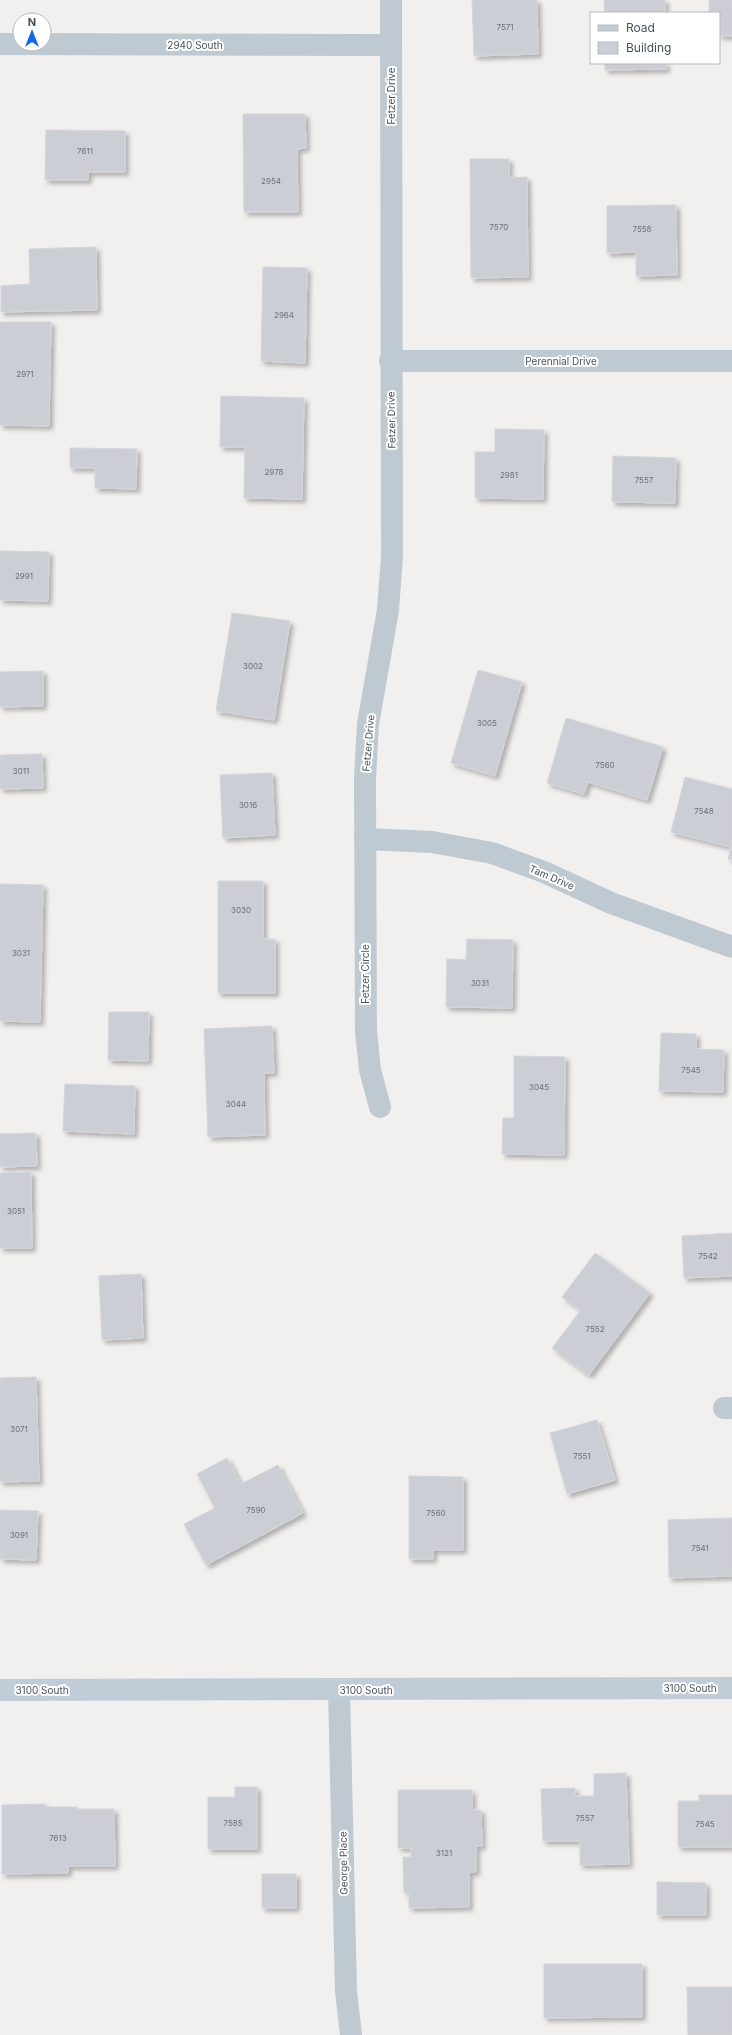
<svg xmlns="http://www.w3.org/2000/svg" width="732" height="2035" font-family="Inter,sans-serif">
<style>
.building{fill:#cbced4;stroke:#d3d5db;filter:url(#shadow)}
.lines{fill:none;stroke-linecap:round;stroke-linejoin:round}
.street{stroke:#bfc9d2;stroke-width:22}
.secondary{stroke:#c1ccd9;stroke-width:22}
.labels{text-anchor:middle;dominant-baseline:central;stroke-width:4;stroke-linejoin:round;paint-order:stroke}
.number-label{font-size:8px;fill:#67717b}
.street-label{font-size:10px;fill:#46525d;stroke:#fff}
</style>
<defs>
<filter id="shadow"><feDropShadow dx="3.5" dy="3.5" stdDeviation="2" flood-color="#0004"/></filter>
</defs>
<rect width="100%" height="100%" fill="#f2efef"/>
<g class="building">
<polygon points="472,0 537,0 538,54 474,56"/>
<polygon points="604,0 665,0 665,13 605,13"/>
<polygon points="709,0 732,0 732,36 719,36 719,13 709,13"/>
<polygon points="605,63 666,63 666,69 605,70"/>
<polygon points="243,114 305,114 306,148 297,149 298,212 244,212"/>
<polygon points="46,130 125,131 125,172 88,172 88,180 45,180"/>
<polygon points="470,159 509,159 509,178 527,177 528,277 471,278"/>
<polygon points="676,205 677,275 636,276 636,252 607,253 607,206"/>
<polygon points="96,247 97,310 1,312 1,286 30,284 29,249"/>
<polygon points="263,267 307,268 305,363 261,361"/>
<polygon points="0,322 51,322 49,426 0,425"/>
<polygon points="221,396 304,398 302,499 244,498 245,447 220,447"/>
<polygon points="495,429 544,430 543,499 475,498 475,452 495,452"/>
<polygon points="70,448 137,449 136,489 95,488 95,468 70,468"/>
<polygon points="613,456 676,458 675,503 612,502"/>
<polygon points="0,551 49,552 48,601 0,600"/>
<polygon points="232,613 290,621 274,720 216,711"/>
<polygon points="478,670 522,682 495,776 451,763"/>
<polygon points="43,671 43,706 0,707 0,672"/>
<polygon points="566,718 663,747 647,800 588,782 584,794 547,783"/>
<polygon points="42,754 43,788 0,789 0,755"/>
<polygon points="272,773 275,835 223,838 220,775"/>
<polygon points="685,777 732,789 732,860 728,859 731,847 671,832"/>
<polygon points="218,881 263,881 263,939 275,939 275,993 218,993"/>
<polygon points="0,884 43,885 40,1022 0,1021"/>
<polygon points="467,939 513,940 512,1008 446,1007 447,959 466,960"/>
<polygon points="109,1012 149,1012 148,1061 108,1060"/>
<polygon points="272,1026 274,1073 264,1073 265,1135 208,1137 204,1029"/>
<polygon points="661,1033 696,1034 696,1049 724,1050 723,1092 659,1091"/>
<polygon points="514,1056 565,1057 564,1155 502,1154 503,1118 514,1118"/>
<polygon points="65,1084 135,1086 134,1134 63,1131"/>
<polygon points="36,1133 37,1166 0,1167 0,1134"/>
<polygon points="31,1172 32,1248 0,1248 0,1173"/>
<polygon points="732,1233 732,1276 684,1278 682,1236"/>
<polygon points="595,1253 650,1293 589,1375 552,1348 581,1310 562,1297"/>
<polygon points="141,1274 143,1338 102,1340 99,1276"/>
<polygon points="36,1377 39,1481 0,1482 0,1378"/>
<polygon points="597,1420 615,1480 567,1494 550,1433"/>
<polygon points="227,1458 241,1484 278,1465 303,1513 206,1565 184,1524 215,1508 197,1474"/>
<polygon points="409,1476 463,1477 463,1550 433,1550 433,1559 409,1559"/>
<polygon points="0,1510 38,1511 36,1560 0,1559"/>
<polygon points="732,1518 732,1576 669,1578 668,1520"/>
<polygon points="626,1773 629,1864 580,1865 580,1841 543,1841 541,1789 575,1788 575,1796 594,1796 594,1774"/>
<polygon points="235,1787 257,1787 257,1849 208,1849 208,1797 235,1797"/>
<polygon points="398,1790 472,1790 472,1810 481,1810 482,1846 476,1846 476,1872 469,1872 469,1907 409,1908 409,1893 404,1893 403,1857 411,1857 411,1848 398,1848"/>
<polygon points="699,1795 732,1795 732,1847 678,1847 678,1801 699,1801"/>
<polygon points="45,1804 45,1807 77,1807 77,1809 114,1809 115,1866 68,1866 68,1873 2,1874 2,1805"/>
<rect x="262" y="1874" width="34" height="34"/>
<polygon points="657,1882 706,1883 706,1915 657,1915"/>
<polygon points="544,1964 642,1964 642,2017 544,2018"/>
<polygon points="687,1987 732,1987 732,2035 688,2035"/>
</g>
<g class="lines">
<g class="street">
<polyline points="0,44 391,45"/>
<polyline points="390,361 732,361"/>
<polyline points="365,839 432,842 492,853 544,872 611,903 732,947"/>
<polyline points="380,1107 370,1070 366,1031 365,778 368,724 388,610 392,556 391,0"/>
<polyline points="724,1408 732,1408"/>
<polyline points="339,1690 346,1991 351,2035"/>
</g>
<polyline class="secondary" points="0,1690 732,1688"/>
</g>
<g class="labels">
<g class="number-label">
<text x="505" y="27">7571</text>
<text x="85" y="151">7611</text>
<text x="271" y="181">2954</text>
<text x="499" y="227">7570</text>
<text x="642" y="229">7558</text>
<text x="284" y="315">2964</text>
<text x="25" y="374">2971</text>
<text x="274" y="472">2978</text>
<text x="509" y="475">2981</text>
<text x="644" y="480">7557</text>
<text x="24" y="576">2991</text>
<text x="253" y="666">3002</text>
<text x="487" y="723">3005</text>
<text x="605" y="765">7560</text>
<text x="21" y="771">3011</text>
<text x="248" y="805">3016</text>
<text x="704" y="811">7548</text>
<text x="241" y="910">3030</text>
<text x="21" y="953">3031</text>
<text x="480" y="983">3031</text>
<text x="691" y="1070">7545</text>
<text x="539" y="1087">3045</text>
<text x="236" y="1104">3044</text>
<text x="16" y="1211">3051</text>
<text x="708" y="1256">7542</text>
<text x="595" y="1329">7552</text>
<text x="19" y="1429">3071</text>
<text x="582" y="1456">7551</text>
<text x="256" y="1510">7590</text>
<text x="436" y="1513">7560</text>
<text x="19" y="1535">3091</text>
<text x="700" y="1548">7541</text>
<text x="585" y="1818">7557</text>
<text x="233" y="1823">7585</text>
<text x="705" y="1824">7545</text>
<text x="58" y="1838">7613</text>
<text x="444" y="1853">3121</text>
</g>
<g class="street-label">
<text x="195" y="45">2940 South</text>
<text transform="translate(391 96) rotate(-90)">Fetzer Drive</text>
<text x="561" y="361">Perennial Drive</text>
<text transform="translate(391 420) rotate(-91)">Fetzer Drive</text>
<text transform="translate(368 743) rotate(-85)">Fetzer Drive</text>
<text transform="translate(552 877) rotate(23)">Tam Drive</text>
<text transform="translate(365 974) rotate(-90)">Fetzer Circle</text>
<text x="690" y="1688">3100 South</text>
<text x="42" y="1690">3100 South</text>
<text x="366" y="1690">3100 South</text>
<text transform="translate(343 1863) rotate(-91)">George Place</text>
</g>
</g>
<rect x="590" y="12" width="130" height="52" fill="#ffffff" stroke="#b5babe"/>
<rect x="598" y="25" width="20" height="6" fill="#c1ccd9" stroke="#b5babe"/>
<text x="626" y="32" font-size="12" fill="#46525d">Road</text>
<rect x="598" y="42" width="20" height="12" fill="#cbced4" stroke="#b5babe"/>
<text x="626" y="52" font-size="12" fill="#46525d">Building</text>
<g transform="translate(32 32)"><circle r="19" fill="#ffffff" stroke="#b5babe"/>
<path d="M0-3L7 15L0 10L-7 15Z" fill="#1368e8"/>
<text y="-6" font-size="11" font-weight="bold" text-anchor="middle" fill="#46525d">N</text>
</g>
</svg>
